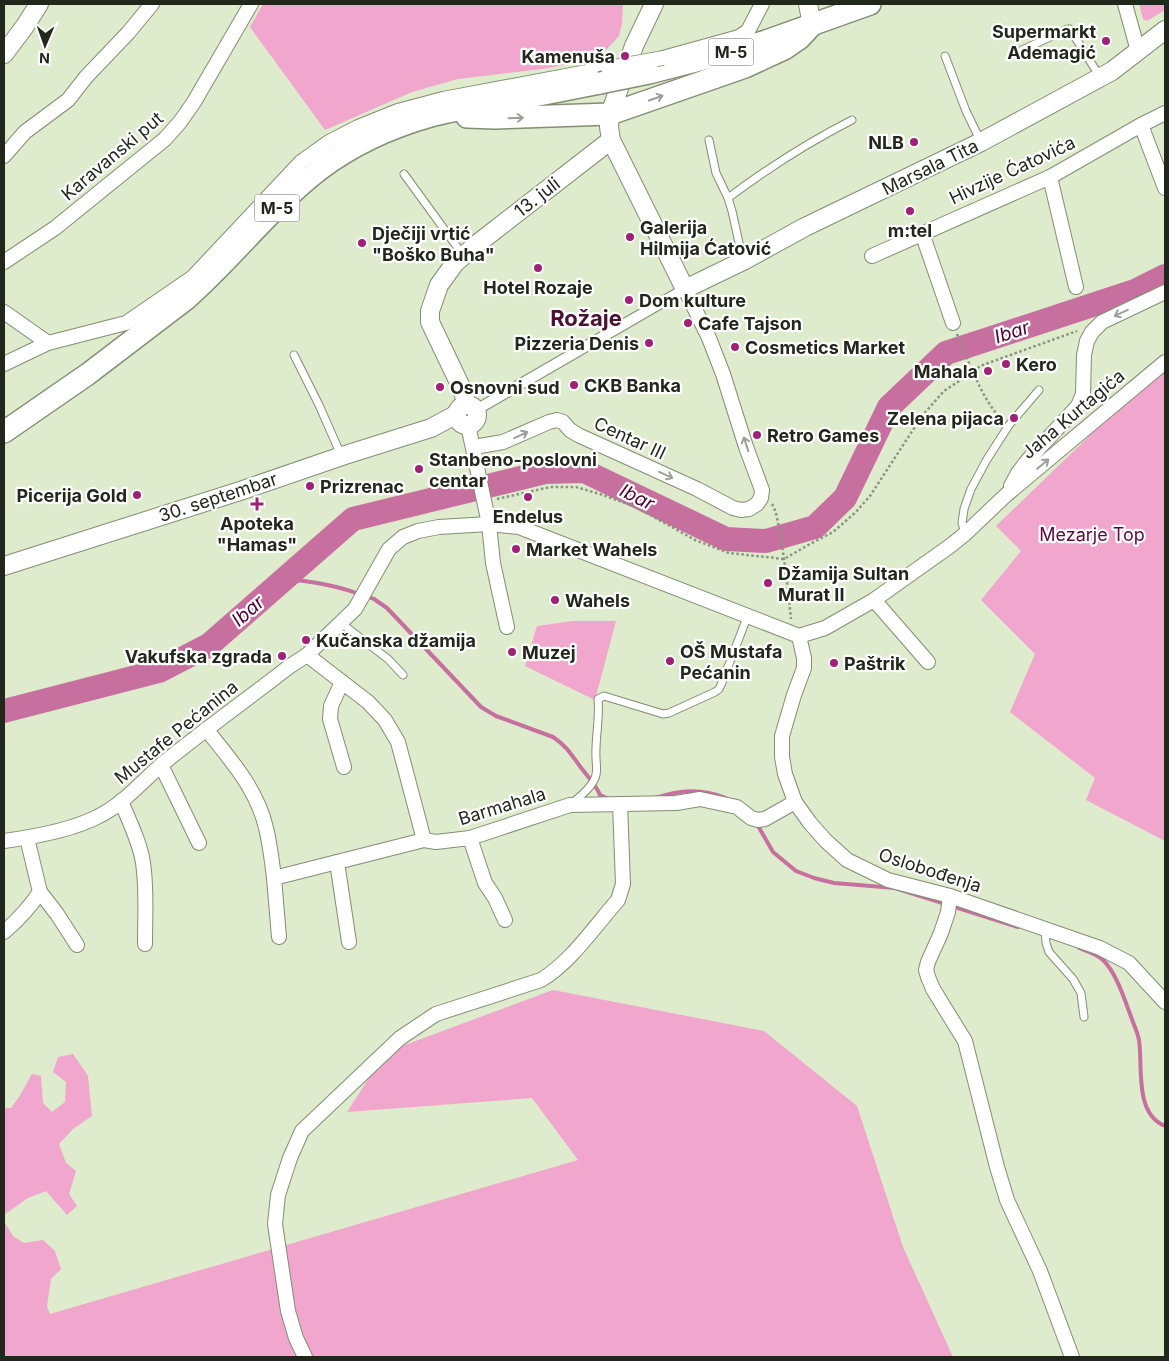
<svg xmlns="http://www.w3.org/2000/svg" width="1169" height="1361" font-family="Inter,sans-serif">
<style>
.green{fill:#f0a6cd}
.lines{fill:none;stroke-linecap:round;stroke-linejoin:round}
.stream{stroke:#c770a0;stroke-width:4}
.river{stroke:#c770a0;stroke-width:24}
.service-casing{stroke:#838e73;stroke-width:9}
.pedestrian-casing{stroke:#838e73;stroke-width:12}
.minor-casing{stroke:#838e73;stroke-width:16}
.tertiary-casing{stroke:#838e73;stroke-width:20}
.primary-casing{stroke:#838e73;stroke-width:24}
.path{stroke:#8a937e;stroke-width:2.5;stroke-dasharray:2.5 2.5;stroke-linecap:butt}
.service{stroke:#fff;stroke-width:7}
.pedestrian{stroke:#fff;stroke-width:10}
.minor{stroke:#fff;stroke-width:14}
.tertiary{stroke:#fff;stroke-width:18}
.primary{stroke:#fff;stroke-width:21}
.minor-bridge-casing{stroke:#838e73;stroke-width:16;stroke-linecap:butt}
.primary-bridge-casing{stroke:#838e73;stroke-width:24;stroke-linecap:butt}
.minor-bridge{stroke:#fff;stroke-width:14}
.primary-bridge{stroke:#fff;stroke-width:21}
.oneway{stroke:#9c9e99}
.poi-dot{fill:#a12174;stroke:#fff;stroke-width:2}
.labels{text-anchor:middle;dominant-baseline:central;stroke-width:4.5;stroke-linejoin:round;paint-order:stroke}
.shield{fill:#fff;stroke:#646860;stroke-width:1}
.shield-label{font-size:16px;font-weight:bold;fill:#22271c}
.poi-label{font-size:18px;font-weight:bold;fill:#22271c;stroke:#fff;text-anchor:start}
.street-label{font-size:18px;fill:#22271c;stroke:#fff}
.park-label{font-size:18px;fill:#5b0a3f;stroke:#fff}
.water-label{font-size:19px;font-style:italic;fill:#500036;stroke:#fff}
.district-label{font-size:22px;font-weight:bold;fill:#4c1036;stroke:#fff}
</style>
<rect width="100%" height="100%" fill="#deebcd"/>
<g class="green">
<polygon points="263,4 623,4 622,24 619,36 607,49 581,62 542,69 458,79 412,92 325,130 250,27"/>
<polygon points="1139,4 1165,4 1165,10 1147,21 1143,19"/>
<polygon points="1165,363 1165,841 1086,800 1095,778 1010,712 1035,654 981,600 1021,551 996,526"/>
<polygon points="573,621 616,621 595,700 525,666 537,626"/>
<polygon points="553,990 764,1031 857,1106 903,1247 953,1357 4,1357 4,1221 13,1236 24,1243 43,1240 55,1251 61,1269 51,1279 47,1306 50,1314 578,1160 532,1098 347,1112 386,1052"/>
<polygon points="73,1054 88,1076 92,1116 73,1129 59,1144 66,1163 76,1171 69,1194 77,1206 67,1215 46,1191 28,1198 4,1215 4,1108 11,1108 19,1097 32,1074 41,1076 43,1103 52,1112 65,1102 66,1082 53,1072 58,1057"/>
</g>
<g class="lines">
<g class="stream">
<path d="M285 579C310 581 335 585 359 594"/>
<path d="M366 596 374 599 387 608 481 707 496 716 553 737C568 747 572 756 582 769 589 778 596 785 600 795L609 799"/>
<path d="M655 798C681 790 700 788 726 798"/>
<polyline points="757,824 773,852 796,871 814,878 834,883 895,888 1018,927"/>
<path d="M1079 948C1087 951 1097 954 1103 960 1117 973 1126 1004 1133 1022 1135 1027 1138 1034 1139 1040 1143 1066 1134 1114 1165 1126"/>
</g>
<polyline class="river" points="4,711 159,671 209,645 353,519 545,472 584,471 726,539 766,541 815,527 845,498 889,407 946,353 1135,291 1165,276"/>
<g class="service-casing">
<g id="service">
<polyline points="1020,51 1067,29 1070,29 1100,77"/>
<polyline points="945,56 966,111 981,142"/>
<polyline points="709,140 716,173 728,198 732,211 743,261"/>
<polyline points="404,174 463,255"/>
<path d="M728 198C768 168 807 143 852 120"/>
<polyline points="294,355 319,405 341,455"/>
<polyline points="965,533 962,523 964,509 971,489 986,461 1009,425 1039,390"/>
<polyline points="341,623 388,659 403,675"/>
<path d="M571 804C580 797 591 788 595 778 598 772 596 764 596 758 595 738 600 718 598 699L604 696 663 714 669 713 715 692 719 689 721 685 748 615"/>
<polyline points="1045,929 1046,943 1049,952 1073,979 1081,993 1084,1017"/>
</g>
</g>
<g class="pedestrian-casing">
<polyline id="pedestrian" points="476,410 685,289"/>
</g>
<g class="minor-casing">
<g id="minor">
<polyline points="1125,4 1138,51"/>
<polyline points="663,58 739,37 748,31 762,4"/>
<polyline points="1141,125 1165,188"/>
<polyline points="4,156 25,132 68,100 86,77 128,33 152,4"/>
<polyline points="1050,177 1076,287"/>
<polyline points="922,233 953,323"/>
<polyline points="872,256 1050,177 1141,125 1165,113"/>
<polyline points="4,262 55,228 165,139 180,122 194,102 251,4"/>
<polyline points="4,312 48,343"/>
<polyline points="4,364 48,343 126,323 193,277 301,162 329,142 358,127 398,111 443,99 608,68"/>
<polyline points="468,425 489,524 493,563 507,627"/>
<polyline points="474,447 503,442 549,422 557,420 563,422 570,430 578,435 697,489 733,508 741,510 749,509 757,504 761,498 762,490 746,447 723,374 709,338 685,289"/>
<polyline points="1011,486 1018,473 1028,460 1078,406 1083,394 1084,355 1087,341 1092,332 1102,322 1165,292"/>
<polyline points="874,600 928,662"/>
<polyline points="799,636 804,658 804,668 794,695 782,736 782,757 785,774 795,802 810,823 826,841 847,860 888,880 950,896 1100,948 1129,963 1165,1002"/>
<polyline points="799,636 825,628 874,600 950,546 965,534 1006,495 1165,362"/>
<polyline points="307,655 368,702 385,720 398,742 424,840"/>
<polyline points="342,682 331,706 330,719 344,767"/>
<path d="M206 729C230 759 257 789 266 828 270 844 272 861 274 878"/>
<polyline points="161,765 199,843"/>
<path d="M121 801C129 821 140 842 143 863 147 889 145 918 145 944"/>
<polyline points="470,838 485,883 495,898 505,920"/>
<path d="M4 841C33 837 73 830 99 816 124 804 145 778 166 761 207 728 249 698 290 666L307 655 355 609 389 549 403 537 418 531 439 527 489 524 519 527 799 636"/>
<polyline points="337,862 349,942"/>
<polyline points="40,892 57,914 77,945"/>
<polyline points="950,896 948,912 941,933 928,962 926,970 928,977 933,989 965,1041 997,1167 1007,1200 1040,1271 1072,1357"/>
<path d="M4 932C18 920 30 907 40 892L27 838"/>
<polyline points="279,937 274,878 424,840 436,842 470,838 570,805 676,803 700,799 737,807 751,818 758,820 765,819 795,802"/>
<path d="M305 1357 296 1338 288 1311 275 1224 278 1195 290 1158 302 1131 400 1038 436 1014 541 980C571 962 595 926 618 900L623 884 620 804"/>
</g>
</g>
<g class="tertiary-casing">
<g id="tertiary">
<polyline points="654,4 634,46 610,114 609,127 611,140 685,289 743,261 805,227 981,142 1112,71 1165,30"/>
<polyline points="808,4 812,25"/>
<polyline points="4,54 25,26 39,4"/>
<polyline points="467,404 461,387 430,322 430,311 439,285 455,263 477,244 611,140"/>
<circle cx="467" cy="415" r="10"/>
<polyline points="4,566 240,491 342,456 431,428 457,414"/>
</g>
</g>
<g class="primary-casing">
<g id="primary">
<polyline points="649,73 719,55 766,41 870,4"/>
<polyline points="467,117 495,118 610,114 745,67 784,49 800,38 812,25"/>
<path d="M4 432 88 374 185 300C232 259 270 208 319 170 352 145 392 127 431 116 452 110 474 107 495 103 530 97 565 90 600 83"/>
</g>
</g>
<g class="path">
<path d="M957 334C967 357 983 403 1002 419"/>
<polyline points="497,499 550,487 576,487 600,494 636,507 695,540 729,553 784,559 810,544 833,532 856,512 870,496 922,416 944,391 973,372 980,366 1077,331"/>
<path d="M772 504C777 512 778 524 780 534 785 562 788 590 791 619"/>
</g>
<use href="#service" class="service"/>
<use href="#pedestrian" class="pedestrian"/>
<use href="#minor" class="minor"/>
<use href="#tertiary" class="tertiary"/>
<use href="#primary" class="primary"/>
<g class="minor-bridge-casing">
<polyline id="minor-bridge" points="608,68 663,58"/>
</g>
<g class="primary-bridge-casing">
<polyline id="primary-bridge" points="600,83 649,73"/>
</g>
<use href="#minor-bridge" class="minor-bridge"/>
<use href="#primary-bridge" class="primary-bridge"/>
</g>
<defs><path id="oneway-shaft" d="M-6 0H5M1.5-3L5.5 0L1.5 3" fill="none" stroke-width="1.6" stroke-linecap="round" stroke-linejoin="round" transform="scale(1.25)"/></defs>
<g class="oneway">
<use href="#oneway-shaft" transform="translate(656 98) rotate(-19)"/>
<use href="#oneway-shaft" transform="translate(516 118) rotate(-2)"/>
<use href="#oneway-shaft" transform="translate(1121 313) rotate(155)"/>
<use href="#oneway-shaft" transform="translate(521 435) rotate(-25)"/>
<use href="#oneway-shaft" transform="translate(746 444) rotate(-108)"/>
<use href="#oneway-shaft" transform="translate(1043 464) rotate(-40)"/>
<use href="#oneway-shaft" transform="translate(666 475) rotate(25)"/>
</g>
<g class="poi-dot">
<circle cx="1106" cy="41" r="5"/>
<circle cx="625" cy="56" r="5"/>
<circle cx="914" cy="142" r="5"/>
<circle cx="910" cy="211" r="5"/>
<circle cx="630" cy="237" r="5"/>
<circle cx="362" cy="243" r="5"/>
<circle cx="538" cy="268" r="5"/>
<circle cx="629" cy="300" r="5"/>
<circle cx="688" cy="323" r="5"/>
<circle cx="649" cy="343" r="5"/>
<circle cx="735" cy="347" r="5"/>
<circle cx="1006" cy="364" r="5"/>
<circle cx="988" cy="371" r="5"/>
<circle cx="574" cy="385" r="5"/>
<circle cx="440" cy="387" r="5"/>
<circle cx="1014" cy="418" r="5"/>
<circle cx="757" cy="435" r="5"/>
<circle cx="419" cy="469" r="5"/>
<circle cx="310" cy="486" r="5"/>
<circle cx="137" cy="495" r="5"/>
<circle cx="528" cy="497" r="5"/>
<path d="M254.5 496.5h5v5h5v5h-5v5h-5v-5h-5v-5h5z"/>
<circle cx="516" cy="549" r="5"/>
<circle cx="768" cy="583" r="5"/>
<circle cx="555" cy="600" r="5"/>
<circle cx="306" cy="640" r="5"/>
<circle cx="512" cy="652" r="5"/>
<circle cx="282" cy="656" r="5"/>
<circle cx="670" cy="661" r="5"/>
<circle cx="834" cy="663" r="5"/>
</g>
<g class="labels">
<g class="shield">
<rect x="708.5" y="38.5" width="45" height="27" rx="4"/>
<rect x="254.5" y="194.5" width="45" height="27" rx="4"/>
</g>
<g class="shield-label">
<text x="731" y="52">M-5</text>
<text x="277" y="208">M-5</text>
</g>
<g class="poi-label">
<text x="1096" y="31" text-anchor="end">Supermarkt<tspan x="1096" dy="21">Ademagić</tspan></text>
<text x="615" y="56" text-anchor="end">Kamenuša</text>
<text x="904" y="142" text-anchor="end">NLB</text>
<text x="640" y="227">Galerija<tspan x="640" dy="21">Hilmija Ćatović</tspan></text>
<text x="910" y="230" text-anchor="middle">m:tel</text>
<text x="372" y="233">Dječiji vrtić<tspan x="372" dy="21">"Boško Buha"</tspan></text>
<text x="538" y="287" text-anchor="middle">Hotel Rozaje</text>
<text x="639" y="300">Dom kulture</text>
<text x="698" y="323">Cafe Tajson</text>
<text x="639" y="343" text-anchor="end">Pizzeria Denis</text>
<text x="745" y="347">Cosmetics Market</text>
<text x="1016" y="364">Kero</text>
<text x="978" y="371" text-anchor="end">Mahala</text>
<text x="584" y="385">CKB Banka</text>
<text x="450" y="387">Osnovni sud</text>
<text x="1004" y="418" text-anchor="end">Zelena pijaca</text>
<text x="767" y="435">Retro Games</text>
<text x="429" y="459">Stanbeno-poslovni<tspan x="429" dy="21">centar</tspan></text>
<text x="320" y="486">Prizrenac</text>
<text x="127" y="495" text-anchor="end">Picerija Gold</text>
<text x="528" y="516" text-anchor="middle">Endelus</text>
<text x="257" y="523" text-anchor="middle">Apoteka<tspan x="257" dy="21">"Hamas"</tspan></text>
<text x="526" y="549">Market Wahels</text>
<text x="778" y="573">Džamija Sultan<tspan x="778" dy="21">Murat II</tspan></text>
<text x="565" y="600">Wahels</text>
<text x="316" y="640">Kučanska džamija</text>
<text x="680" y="651">OŠ Mustafa<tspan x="680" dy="21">Pećanin</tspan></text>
<text x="522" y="652">Muzej</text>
<text x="272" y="656" text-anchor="end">Vakufska zgrada</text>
<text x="844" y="663">Paštrik</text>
</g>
<g class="street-label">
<text transform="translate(112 156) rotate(-40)">Karavanski put</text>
<text transform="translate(930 167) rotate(-26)">Marsala Tita</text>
<text transform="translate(1012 170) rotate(-25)">Hivzije Ćatovića</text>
<text transform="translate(537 197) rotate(-38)">13. juli</text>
<text transform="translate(1073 414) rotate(-40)">Jaha Kurtagića</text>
<text transform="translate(630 438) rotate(25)">Centar III</text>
<text transform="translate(218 497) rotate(-18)">30. septembar</text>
<text transform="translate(176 732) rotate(-39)">Mustafe Pećanina</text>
<text transform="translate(502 806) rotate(-17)">Barmahala</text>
<text transform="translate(930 870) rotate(18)">Oslobođenja</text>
</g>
<g class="park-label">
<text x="1092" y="534">Mezarje Top</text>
</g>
<g class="water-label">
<text transform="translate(1012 332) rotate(-18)">Ibar</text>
<text transform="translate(637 497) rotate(26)">Ibar</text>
<text transform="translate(248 611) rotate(-41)">Ibar</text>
</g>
<g class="district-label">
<text x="586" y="318">Rožaje</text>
</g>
</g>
<rect width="1169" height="1361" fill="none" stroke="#22271c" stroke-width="10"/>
<g transform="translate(45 45) rotate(182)" stroke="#ffffff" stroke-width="4" paint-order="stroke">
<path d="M0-4L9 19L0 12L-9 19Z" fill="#22271c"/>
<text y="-8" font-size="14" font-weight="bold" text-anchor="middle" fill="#22271c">N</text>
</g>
</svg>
